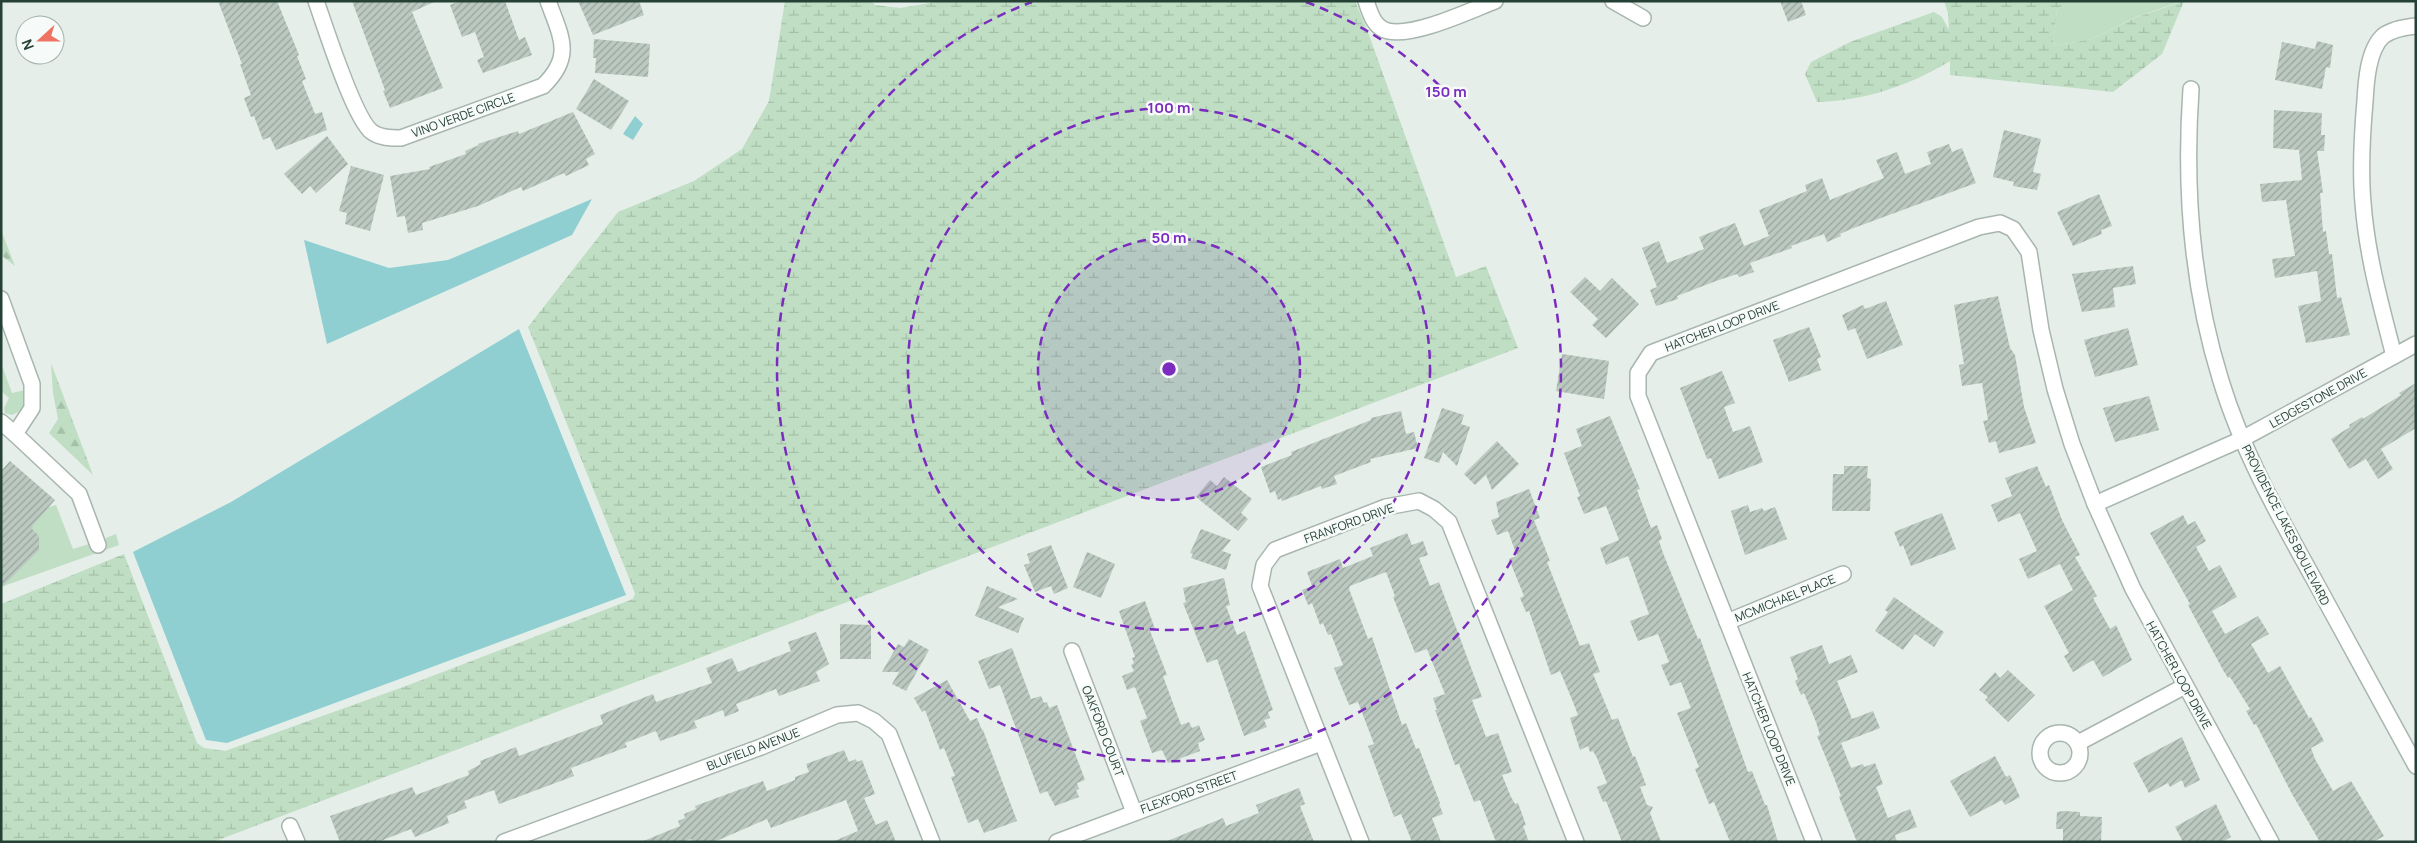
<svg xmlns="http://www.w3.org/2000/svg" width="2417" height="843" font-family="Manrope,sans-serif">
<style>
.green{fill:#bfdec3}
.forest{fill:url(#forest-firs)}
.wetland{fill:url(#wetland-marsh)}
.water{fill:#8fcfd1}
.building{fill:url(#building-hatch)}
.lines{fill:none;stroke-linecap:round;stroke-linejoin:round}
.minor-casing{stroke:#a8b6af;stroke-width:18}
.minor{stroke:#fff;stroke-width:15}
.ring{fill:none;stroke:#7b2cbf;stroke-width:2.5;stroke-dasharray:9 6}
.labels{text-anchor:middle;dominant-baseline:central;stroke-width:5;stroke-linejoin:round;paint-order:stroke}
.street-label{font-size:12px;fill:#254035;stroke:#f6faf8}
.centre{fill:#7b2cbf;stroke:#f6faf8;stroke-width:2.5}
.ring-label{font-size:15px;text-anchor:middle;font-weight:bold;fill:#7b2cbf;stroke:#f6faf8;stroke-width:5;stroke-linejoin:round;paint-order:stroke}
</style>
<defs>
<pattern id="forest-firs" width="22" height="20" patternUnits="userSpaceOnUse" patternTransform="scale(1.25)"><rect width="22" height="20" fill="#bfdec3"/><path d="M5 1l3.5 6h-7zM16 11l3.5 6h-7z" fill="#a4c0a8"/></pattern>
<pattern id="wetland-marsh" width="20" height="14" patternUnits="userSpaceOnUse" patternTransform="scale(1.25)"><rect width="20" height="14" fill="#bfdec3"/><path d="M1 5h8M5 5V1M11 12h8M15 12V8" fill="none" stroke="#a4c0a8"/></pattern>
<pattern id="building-hatch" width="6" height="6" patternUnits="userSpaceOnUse" patternTransform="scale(1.25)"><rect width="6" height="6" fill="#bbc9c1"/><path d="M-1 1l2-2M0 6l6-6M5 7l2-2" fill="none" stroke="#98a59e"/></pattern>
</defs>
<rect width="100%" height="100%" fill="#e5eee9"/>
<g class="green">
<polygon points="2077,1 2182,1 2136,17 2092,39 2053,46 2057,9"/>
<path d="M1 363 12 393 25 390C26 403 25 410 12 415L5 413 4 408 9 398 1 391Z"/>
<polygon points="12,488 49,507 56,505 73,549 89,544 92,545 105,542 106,538 116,534 119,545 1,587"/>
</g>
<g class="forest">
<polygon points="1,230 15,266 1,255"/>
<polygon points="51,363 93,475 49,433 58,419 53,393"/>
</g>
<g class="wetland">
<polygon points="785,1 871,1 875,5 900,8 941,1 1355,1 1369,35 1456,277 1486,266 1518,348 213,842 1,842 1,604 124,554 197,743 204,748 225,751 406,686 633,599 635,594 631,583 528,327 618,212 694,181 742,149 769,101"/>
<path d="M1944 1H2077L2057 9 2053 46 2092 39 2137 17 2184 1 2162 54 2113 92 1950 75V61C1911 85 1864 101 1817 102L1805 74 1811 62 1850 42 1934 12 1942 17 1949 30 1948 13Z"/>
</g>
<g class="water">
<polygon points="635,116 643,124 633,140 623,134"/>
<polygon points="592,199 572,235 327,344 304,240 389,268 448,260"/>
<polygon points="519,329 626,595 227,743 206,740 133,552 231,502"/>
</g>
<g class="building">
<polygon points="218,1 277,1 299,55 297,56 306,79 302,81 315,114 322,112 327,130 276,150 270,137 263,140 254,116 251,117 244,98 251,95 240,64 242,64"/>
<polygon points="352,1 436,1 412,12 443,88 390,108 383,91 385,90"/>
<polygon points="460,1 505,1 519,40 525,37 532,55 483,73 477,60 484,57 475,32 462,37 450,5"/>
<polygon points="578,1 639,1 644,15 593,35"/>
<polygon points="1780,1 1801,1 1806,15 1788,22"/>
<polygon points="594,39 650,44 648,77 595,73 596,58 593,58"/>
<polygon points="2317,41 2333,45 2330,68 2326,67 2322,89 2275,80 2282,42 2315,49"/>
<polygon points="594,79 629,101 611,130 576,109"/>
<polygon points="2274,110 2322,113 2321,135 2325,135 2324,151 2317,151 2323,193 2320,193 2323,232 2326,231 2329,254 2332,254 2337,298 2341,297 2350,335 2306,343 2298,306 2321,301 2317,271 2275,278 2272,259 2295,256 2289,220 2286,200 2262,202 2260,184 2302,180 2299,150 2273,148"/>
<polygon points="573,112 595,154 586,159 589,165 566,176 564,173 523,191 521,187 478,206 422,223 423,230 408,233 405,216 397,217 390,176 430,169 429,167 466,154 465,151 479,145 478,144 518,131 519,134"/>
<polygon points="2004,130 2041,139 2033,172 2041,174 2037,190 2013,186 2014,182 1993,177"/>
<polygon points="327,136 348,164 316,193 310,186 302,194 284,174"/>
<polygon points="1949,144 1952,152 1962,148 1976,183 1851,229 1840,234 1841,236 1827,242 1824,234 1791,246 1792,248 1750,263 1754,272 1739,277 1737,274 1716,281 1677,296 1678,299 1656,306 1650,290 1657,287 1642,248 1659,241 1667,263 1704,249 1699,237 1735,223 1744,246 1769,236 1759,210 1807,191 1805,185 1822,178 1830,200 1884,178 1876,160 1897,152 1905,174 1931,164 1927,152"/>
<polygon points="351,166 384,175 370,231 345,224 347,213 339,211"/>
<polygon points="2099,194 2112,226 2101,230 2102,234 2073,246 2057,212"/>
<polygon points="2133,266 2136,284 2113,288 2115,307 2082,312 2072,274"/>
<polygon points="1585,277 1600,291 1612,278 1639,304 1606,338 1592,325 1598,319 1570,292"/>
<polygon points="1998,296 2010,348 2015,355 2024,407 2036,443 1999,453 1996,441 1989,443 1983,421 1988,420 1982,383 1962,386 1959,365 1964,364 1954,305"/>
<polygon points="1886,301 1903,345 1867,359 1855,328 1848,331 1842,315 1863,305 1865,309"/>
<polygon points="1809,327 1821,357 1817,359 1821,370 1789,382 1773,340"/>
<polygon points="2128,328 2138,365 2095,377 2084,340"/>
<polygon points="1562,354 1609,361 1604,399 1556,391"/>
<polygon points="1722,371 1735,403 1724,407 1733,432 1750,426 1763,462 1719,479 1711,458 1707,459 1680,388"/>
<polygon points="2416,383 2416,428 2381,449 2393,469 2378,479 2366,459 2349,469 2331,439 2350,427 2349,425 2362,417 2363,419 2401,395 2399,393"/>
<polygon points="2149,396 2159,430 2115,442 2103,408"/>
<polygon points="1442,408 1464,415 1461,424 1470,427 1457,466 1443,452 1439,463 1424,458"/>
<polygon points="1401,411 1406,434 1414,432 1418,448 1370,459 1371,462 1334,476 1337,484 1322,489 1321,486 1282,501 1281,498 1278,500 1275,491 1270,493 1261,467 1292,455 1291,452 1371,420 1371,418"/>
<polygon points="1610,416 1640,489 1637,490 1651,528 1657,525 1662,539 1659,541 1663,553 1698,639 1700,638 1748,772 1752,771 1765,805 1767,805 1778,842 1730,842 1714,802 1709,804 1695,769 1699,767 1677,713 1691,708 1681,682 1670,686 1661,665 1669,662 1658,634 1638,641 1630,621 1649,614 1628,556 1606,565 1600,548 1619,540 1606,506 1584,514 1577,497 1580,496 1564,453 1582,446 1576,429"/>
<polygon points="1497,441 1519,464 1492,490 1486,475 1475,485 1464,474"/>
<polygon points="10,461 55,500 33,525 32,529 39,536 39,550 1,588 1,471"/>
<polygon points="1844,466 1868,466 1867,478 1871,479 1870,511 1832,511 1833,474 1844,474"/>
<polygon points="2037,466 2046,487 2049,485 2062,520 2080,555 2075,557 2097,596 2093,598 2110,629 2116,625 2132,660 2103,677 2093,660 2073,672 2064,656 2069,653 2044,606 2073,590 2060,564 2028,579 2019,559 2037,551 2020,513 1998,522 1991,505 2012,496 2005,478"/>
<polygon points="1224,477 1252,499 1241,513 1248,519 1238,531 1196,497 1210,480 1217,486"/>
<polygon points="1529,489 1540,518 1534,520 1550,561 1547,562 1580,646 1589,643 1600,672 1593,674 1612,720 1618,718 1633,757 1635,756 1646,785 1640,787 1647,805 1653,807 1650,813 1661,842 1622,842 1606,801 1603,802 1597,787 1607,783 1597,758 1593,751 1590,752 1588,746 1580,750 1570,718 1578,715 1573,702 1560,671 1551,675 1529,611 1526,612 1520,598 1524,596 1509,559 1517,556 1508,531 1497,535 1491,520 1499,517 1496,502"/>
<polygon points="1748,505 1750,512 1762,508 1764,511 1775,507 1787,539 1745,555 1731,511"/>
<polygon points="1942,513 1956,549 1911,566 1903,545 1900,547 1894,532"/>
<polygon points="2183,515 2188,525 2195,521 2206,541 2196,547 2209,571 2220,565 2237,597 2212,611 2225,634 2258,616 2269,634 2251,644 2268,673 2280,666 2309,718 2311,717 2324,741 2311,748 2315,759 2333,791 2351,781 2384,836 2373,842 2320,842 2292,794 2256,724 2254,725 2246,711 2250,709 2230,677 2228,678 2223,670 2188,605 2190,604 2150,533"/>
<polygon points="1201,529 1231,540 1222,551 1231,554 1226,570 1191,558 1193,554 1190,553"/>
<polygon points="1407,533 1412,545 1423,541 1428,555 1419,558 1430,586 1439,582 1482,697 1472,700 1474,706 1486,737 1498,733 1512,772 1502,775 1511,797 1515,804 1518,803 1526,825 1523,826 1529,842 1496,842 1480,800 1474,802 1459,764 1455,765 1435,710 1437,710 1433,698 1445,694 1427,649 1415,653 1393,597 1395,596 1386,572 1350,586 1349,589 1368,639 1372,637 1402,725 1406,723 1416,749 1419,748 1440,803 1439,804 1443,814 1432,818 1441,842 1412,842 1401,814 1394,817 1368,746 1374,744 1358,702 1349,705 1340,683 1334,668 1343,665 1331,634 1328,635 1323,623 1320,625 1312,603 1308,605 1302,590 1312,586 1307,572 1340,559 1343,568 1373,556 1370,548"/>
<polygon points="1051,545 1068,588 1054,594 1051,586 1035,592 1024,565 1030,563 1027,554"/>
<polygon points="1087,552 1115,564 1101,598 1073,587"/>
<polygon points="1224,578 1230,605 1226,606 1237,635 1245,631 1273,710 1268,712 1270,718 1264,720 1267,727 1244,736 1217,659 1207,663 1183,603 1186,602 1183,588"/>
<polygon points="987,586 1018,599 998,607 1024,618 1018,633 975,616"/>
<polygon points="1894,597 1944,632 1934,647 1915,634 1903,650 1875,631 1888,612 1885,610"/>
<polygon points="1145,601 1155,629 1150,631 1167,675 1163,676 1181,725 1189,722 1192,728 1199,725 1205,740 1198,743 1200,751 1168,763 1162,750 1152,753 1140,721 1147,718 1135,687 1127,690 1122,676 1134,671 1131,665 1134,663 1132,658 1135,657 1119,611"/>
<polygon points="840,624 871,625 871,659 840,659"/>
<polygon points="816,632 829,664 816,672 820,681 779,696 776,689 736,704 739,711 725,717 723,710 694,721 697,728 660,741 656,731 625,743 627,747 571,768 574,776 499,804 494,790 464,801 467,808 447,816 449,823 415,837 411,829 378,842 340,842 330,816 412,787 416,795 469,775 468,771 481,764 480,761 516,747 519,756 603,724 600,715 653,694 656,702 712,683 706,668 732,658 738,672 791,651 788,642"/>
<polygon points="909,639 929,650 906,691 892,684 899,672 882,672 898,644 904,647"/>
<polygon points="1822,645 1829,664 1851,655 1858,672 1837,681 1852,719 1873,711 1880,728 1841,743 1851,768 1863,764 1864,767 1875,763 1883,784 1876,787 1888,818 1910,809 1917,827 1895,835 1897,842 1857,842 1839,797 1841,796 1833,775 1817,736 1820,735 1816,722 1804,693 1801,695 1795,681 1798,679 1790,657"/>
<polygon points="1012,648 1031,699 1041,696 1044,703 1047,702 1049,708 1057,705 1085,780 1077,783 1079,789 1076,790 1079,797 1055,806 1047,791 1040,794 1000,685 989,689 978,661"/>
<polygon points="2008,670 2035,695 2008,722 1985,700 1988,697 1979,690 1995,672 2000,678"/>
<polygon points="947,680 970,721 977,718 982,730 983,730 1017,821 984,833 978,819 968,823 951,777 955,776 944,748 940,750 925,710 922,712 914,698"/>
<polygon points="2182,737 2200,780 2185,788 2182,780 2170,787 2168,783 2149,793 2133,763"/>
<polygon points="844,750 849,762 856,759 857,762 862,760 875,794 864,798 876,825 887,820 896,842 832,842 858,831 846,800 771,828 767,819 714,842 693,842 691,839 683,842 641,842 680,826 678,821 685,818 684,814 696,809 695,806 763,781 767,791 795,780 795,777 809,772 806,764"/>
<polygon points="1995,756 2006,777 2010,775 2020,797 2005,805 2002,800 1970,817 1950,781"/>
<polygon points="1299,788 1305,804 1300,806 1314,842 1165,842 1223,818 1226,826 1259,813 1256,805"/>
<polygon points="2216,804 2231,837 2222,842 2183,842 2175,827"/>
<polygon points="2064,811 2080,812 2080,816 2102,817 2101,842 2063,842 2063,829 2056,829 2057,812"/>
</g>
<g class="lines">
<g class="minor-casing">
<g id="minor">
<path d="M316 1C325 26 354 119 372 132 380 138 391 138 401 138L543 86C574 56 561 37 548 1"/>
<path d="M1366 1C1370 13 1374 28 1388 31 1414 37 1469 11 1495 1"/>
<polyline points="1613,1 1643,18"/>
<path d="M2191 89C2184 189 2191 285 2221 381 2243 453 2280 518 2316 583 2349 644 2383 705 2416 766"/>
<polyline points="1,299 32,384 32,408 15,434 1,422"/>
<path d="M2394 356C2381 305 2367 256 2363 203 2360 169 2362 135 2365 101 2366 82 2368 50 2383 36 2391 30 2406 27 2416 26"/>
<polyline points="15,434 79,494 98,545"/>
<polyline points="2095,504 2242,439 2416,344"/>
<polyline points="1727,622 1843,574"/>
<polyline points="1072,651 1134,812"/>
<circle cx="2060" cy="753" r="20"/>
<polyline points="2078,743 2185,686"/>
<polyline points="290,826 297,842"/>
<polyline points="504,842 761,747 837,715 858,713 874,721 889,734 932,842"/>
<polyline points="1057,842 1321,743"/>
<polyline points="1361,842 1260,586 1264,565 1275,550 1386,507 1419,501 1434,509 1449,522 1576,842"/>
<polyline points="1814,842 1638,396 1638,373 1651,353 1979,227 2000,223 2013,229 2029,252 2041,330 2055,389 2072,444 2095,504 2133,589 2271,842"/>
</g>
</g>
<use href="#minor" class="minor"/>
</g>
<circle cx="1169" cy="369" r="131" fill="#7b2cbf" fill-opacity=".12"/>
<g class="ring">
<circle cx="1169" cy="369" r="131"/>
<circle cx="1169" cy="369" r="261"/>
<path d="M1306 2A392 392 0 1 1 1032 2"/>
</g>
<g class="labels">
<g class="street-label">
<text transform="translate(463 115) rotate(-20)">VINO VERDE CIRCLE</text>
<text transform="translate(1722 326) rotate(-21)">HATCHER LOOP DRIVE</text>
<text transform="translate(2318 398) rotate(-29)">LEDGESTONE DRIVE</text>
<text transform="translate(1349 523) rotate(-20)">FRANFORD DRIVE</text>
<text transform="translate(2286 525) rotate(63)">PROVIDENCE LAKES BOULEVARD</text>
<text transform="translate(1785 598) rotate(-22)">MCMICHAEL PLACE</text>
<text transform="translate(2179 675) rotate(61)">HATCHER LOOP DRIVE</text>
<text transform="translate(1769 729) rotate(68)">HATCHER LOOP DRIVE</text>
<text transform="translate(1103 731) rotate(69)">OAKFORD COURT</text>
<text transform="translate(753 749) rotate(-21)">BLUFIELD AVENUE</text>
<text transform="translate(1189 792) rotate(-20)">FLEXFORD STREET</text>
</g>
</g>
<circle cx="1169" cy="369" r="8" class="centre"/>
<g class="ring-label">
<text x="1446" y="97">150 m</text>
<text x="1169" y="113">100 m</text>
<text x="1169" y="243">50 m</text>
</g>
<rect width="2417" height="843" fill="none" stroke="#254035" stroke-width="5"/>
<g transform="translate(40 40) rotate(249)"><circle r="24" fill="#f6faf8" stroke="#a2b0aa"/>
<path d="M0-4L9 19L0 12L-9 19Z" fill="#ee7363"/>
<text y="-8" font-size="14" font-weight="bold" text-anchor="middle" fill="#254035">N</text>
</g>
</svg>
